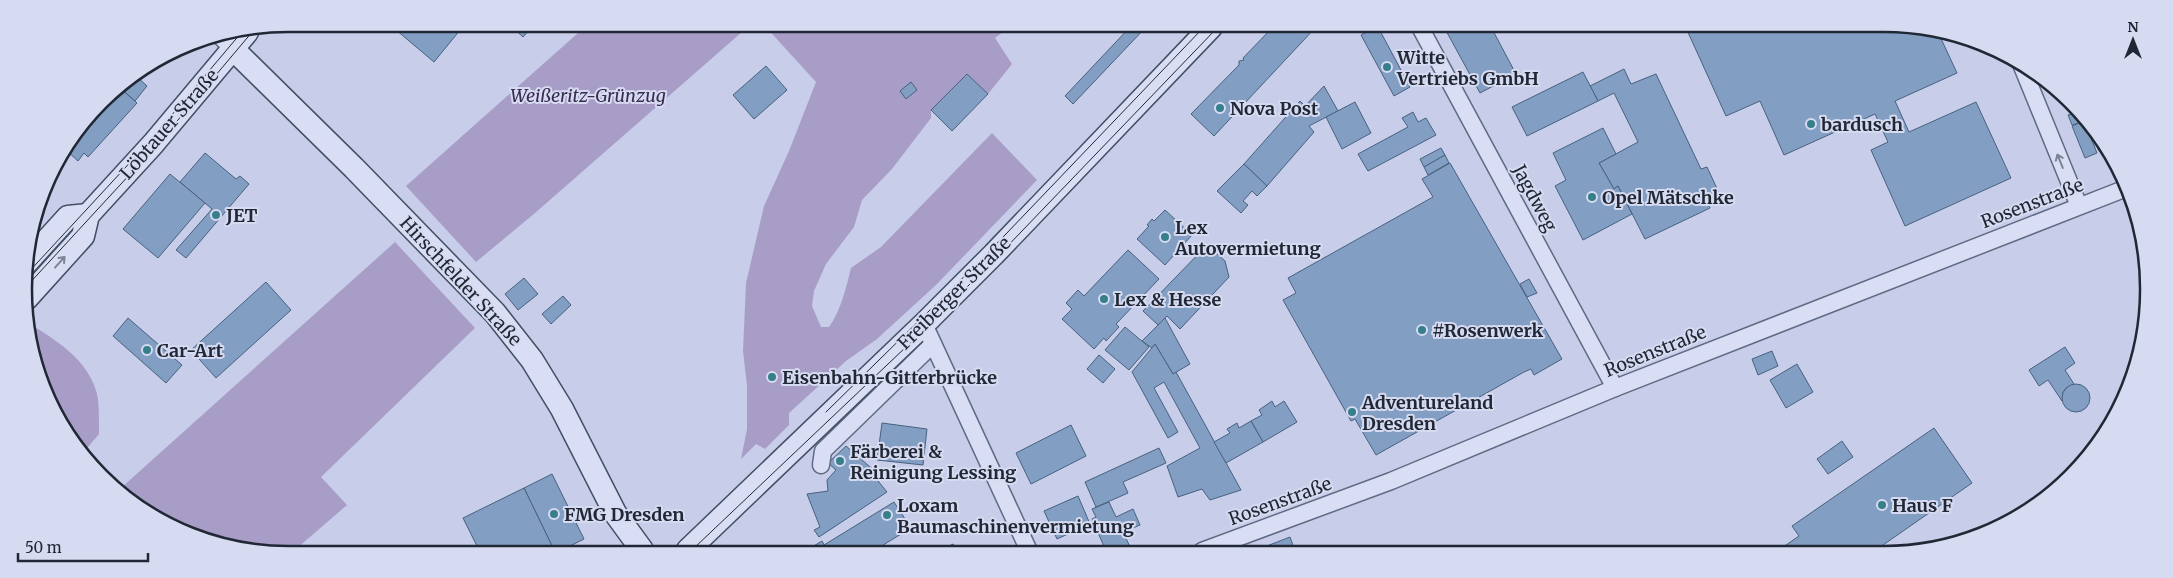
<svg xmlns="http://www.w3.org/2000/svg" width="2173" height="578" font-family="Merriweather,serif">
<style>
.green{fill:#a89dc6}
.building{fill:#829fc3;stroke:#48617f}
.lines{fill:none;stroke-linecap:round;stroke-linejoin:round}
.street-casing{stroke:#5f6b83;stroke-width:19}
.secondary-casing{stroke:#424f65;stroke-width:25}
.street{stroke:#dadef5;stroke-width:16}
.secondary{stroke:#dadef5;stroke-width:22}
.tram{stroke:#212835;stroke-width:1}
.oneway{stroke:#7e8395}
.poi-dot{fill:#367f8b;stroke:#d7dbf1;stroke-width:2}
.labels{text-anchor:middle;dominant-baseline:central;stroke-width:4;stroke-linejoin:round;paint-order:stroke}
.poi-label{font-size:18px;font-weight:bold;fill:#212835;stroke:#d7dbf1;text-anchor:start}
.park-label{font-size:18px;font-style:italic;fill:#392a4f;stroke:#d7dbf1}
.street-label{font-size:18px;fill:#212835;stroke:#d7dbf1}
.rim{fill:none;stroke:#212835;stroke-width:2.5}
</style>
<rect width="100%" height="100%" fill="#c8cde9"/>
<g class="green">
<polygon points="587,25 750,25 535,213 476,262 406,186"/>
<path d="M764 25 1011 26 995 38 1012 64 988 94 967 74 931 110V118L892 169 862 200 854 227 826 264 814 291 812 306 821 327H829C841 310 846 288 851 268L881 247 992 133 1037 180 936 285 877 339 846 361 789 413V425L765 449 756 444 741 459 747 429V386L743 351 746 283 764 206 789 151 816 82Z"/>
<polygon points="395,242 475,328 321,477 347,505 296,549 238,549 156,519 121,488"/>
<path d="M33 326C61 343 92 364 98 399 99 410 99 423 99 434L82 454 78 450 33 358 30 329Z"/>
</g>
<g class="building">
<polygon points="389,24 465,24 434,62"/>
<polygon points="509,24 534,25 523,37"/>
<polygon points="1131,26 1147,26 1073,104 1065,96"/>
<polygon points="1273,27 1316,27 1214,136 1191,114 1239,65 1239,61 1244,60 1243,58"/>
<polygon points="1376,27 1378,27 1410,87 1394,96 1361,35"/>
<polygon points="1444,27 1491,27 1516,74 1480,93"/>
<polygon points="1686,28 1937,30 1957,73 1895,101 1909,132 1976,102 2011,178 1905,226 1871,150 1888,142 1875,114 1784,155 1760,101 1726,116"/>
<polygon points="766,66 787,90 754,119 733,95"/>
<polygon points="1624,69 1631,84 1656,74 1701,169 1707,167 1720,195 1707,202 1710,208 1645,239 1618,186 1614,189 1599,163 1638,142 1614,93 1598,101 1590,86"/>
<polygon points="1583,72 1598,101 1527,136 1512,107"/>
<polygon points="967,74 988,94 952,131 931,110"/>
<polygon points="136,76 147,86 135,101 119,87"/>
<polygon points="911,82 917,90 906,99 900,91"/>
<polygon points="1324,86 1338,111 1309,126 1314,132 1267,186 1244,164 1300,101 1305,106"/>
<polygon points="119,87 137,103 88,157 84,153 78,161 67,151 114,90"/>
<polygon points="1355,102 1371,133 1342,149 1326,117"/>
<polygon points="1413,112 1418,122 1426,118 1436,135 1368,171 1358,154 1408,127 1402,118"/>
<polygon points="2075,113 2084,121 2072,125 2068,115"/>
<polygon points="2084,121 2097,153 2085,158 2072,126"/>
<polygon points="2089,126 2104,141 2107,148 2099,151"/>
<polygon points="1603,128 1616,154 1599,163 1614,189 1618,186 1632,214 1583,240 1555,186 1566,180 1553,153"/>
<polygon points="1441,148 1445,155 1424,167 1420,159"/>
<polygon points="205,153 236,179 240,176 249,184 186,258 176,250 212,209 180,182"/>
<polygon points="1445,155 1449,163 1428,175 1424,167"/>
<polygon points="1450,163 1562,359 1534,375 1531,369 1524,372 1376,455 1355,419 1351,421 1283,300 1296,293 1288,278 1433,197 1422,179"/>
<polygon points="1244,164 1267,186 1257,196 1252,191 1243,201 1248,205 1241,213 1217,191"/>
<polygon points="170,174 205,203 158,258 123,229"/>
<polygon points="1165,210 1192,235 1165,265 1137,239 1149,226 1147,225 1152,219 1154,221"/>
<polygon points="1207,245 1225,261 1229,277 1180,329 1167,316 1158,325 1143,311"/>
<polygon points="1128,250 1159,279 1116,324 1119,327 1106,341 1104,338 1094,349 1062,319 1072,309 1066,303 1078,290 1084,296"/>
<polygon points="524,278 538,294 518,310 505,294"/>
<polygon points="1529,279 1537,293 1527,297 1520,284"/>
<polygon points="266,282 291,310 216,378 191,350"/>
<polygon points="563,296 571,305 551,324 542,314"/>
<polygon points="128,318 182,365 166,383 113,336"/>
<polygon points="1165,318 1190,364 1173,374 1155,344 1152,348 1142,341"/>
<polygon points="1125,327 1149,347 1129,370 1105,350"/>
<polygon points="1155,344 1173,374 1176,372 1241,490 1210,500 1202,489 1178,497 1167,466 1200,448 1164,382 1154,388 1178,432 1168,438 1132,372"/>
<polygon points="2065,347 2075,363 2065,370 2074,384 2066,388 2063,392 2062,401 2048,380 2039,386 2029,370"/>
<polygon points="1772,351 1778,366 1758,375 1752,359"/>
<polygon points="1099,355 1115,369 1103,383 1087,369"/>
<polygon points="1797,364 1813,392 1786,408 1770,380"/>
<circle cx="2076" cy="398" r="14"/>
<polygon points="1272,401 1275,407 1284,401 1297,422 1263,442 1251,421 1262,415 1259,410"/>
<polygon points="1251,421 1263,442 1226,463 1214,442 1230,433 1227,429 1237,423 1239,428"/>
<polygon points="882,423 927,429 923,465 877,460"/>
<polygon points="1071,425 1086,456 1031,484 1016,453"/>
<polygon points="1934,428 1972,483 1873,552 1776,552 1799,536 1792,526"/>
<polygon points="1842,441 1853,457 1828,474 1817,459"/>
<polygon points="846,446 877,473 874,476 887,492 819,537 814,530 820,527 807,494 828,491 827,480 836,470 828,463"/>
<polygon points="1159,448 1166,463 1123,482 1128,493 1096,507 1085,482"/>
<polygon points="552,474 584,539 562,550 554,550 524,488"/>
<polygon points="524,488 554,550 479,550 463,518"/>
<polygon points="1078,496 1090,524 1057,539 1044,511"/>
<polygon points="894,502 911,528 875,550 827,550 824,545"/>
<polygon points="1109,502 1116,517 1133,509 1140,525 1123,532 1132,551 1106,551 1092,519 1096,517 1092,509"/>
<polygon points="1290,537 1295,551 1254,551"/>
<polygon points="822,541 827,550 807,550"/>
<polygon points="953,544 956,550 941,550"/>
</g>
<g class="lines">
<g class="street-casing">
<g id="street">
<polyline points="1420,27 1615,388"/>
<polyline points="221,37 233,49"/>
<polyline points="2021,64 2079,206"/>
<polyline points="924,324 1029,551"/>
<polyline points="821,465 823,451 933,344"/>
<polyline points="1202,551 1391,481 1615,388 2124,189"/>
</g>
</g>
<g class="secondary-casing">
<g id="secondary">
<polyline points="233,49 354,168 495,313 532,360 562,409 615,513 642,550"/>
<polyline points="27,262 68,217 88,215"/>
<polyline points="27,298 83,236 88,215 153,144 247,32"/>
<polyline points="688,550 924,324 994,254 1211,27"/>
</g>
</g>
<use href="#street" class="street"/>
<use href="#secondary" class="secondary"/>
<g class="tram">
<polyline points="25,276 149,142 241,33"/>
<polyline points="26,287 156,146 253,31"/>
<polyline points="826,412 983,258 1204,27"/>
<polyline points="692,550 926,328 997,257 1218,27"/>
</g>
</g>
<defs><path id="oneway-shaft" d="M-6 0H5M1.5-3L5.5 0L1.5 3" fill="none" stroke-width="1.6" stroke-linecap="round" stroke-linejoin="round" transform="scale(1.25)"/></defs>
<g class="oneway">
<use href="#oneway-shaft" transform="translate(2060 161) rotate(-112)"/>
<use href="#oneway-shaft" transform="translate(60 262) rotate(-48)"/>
</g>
<g class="poi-dot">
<circle cx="1387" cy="67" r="5"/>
<circle cx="1220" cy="108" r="5"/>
<circle cx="1811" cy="124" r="5"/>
<circle cx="1592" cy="197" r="5"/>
<circle cx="216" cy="215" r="5"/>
<circle cx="1165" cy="237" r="5"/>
<circle cx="1104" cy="299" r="5"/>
<circle cx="1422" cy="330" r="5"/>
<circle cx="147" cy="350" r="5"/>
<circle cx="772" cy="377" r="5"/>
<circle cx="1352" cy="412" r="5"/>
<circle cx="840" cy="461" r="5"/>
<circle cx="1882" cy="505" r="5"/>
<circle cx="554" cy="514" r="5"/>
<circle cx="887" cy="515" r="5"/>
</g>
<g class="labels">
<g class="poi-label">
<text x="1397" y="57">Witte<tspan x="1397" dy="21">Vertriebs GmbH</tspan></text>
<text x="1230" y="108">Nova Post</text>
<text x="1821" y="124">bardusch</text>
<text x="1602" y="197">Opel Mätschke</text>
<text x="226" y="215">JET</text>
<text x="1175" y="227">Lex<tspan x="1175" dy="21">Autovermietung</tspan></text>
<text x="1114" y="299">Lex &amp; Hesse</text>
<text x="1432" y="330">#Rosenwerk</text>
<text x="157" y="350">Car-Art</text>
<text x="782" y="377">Eisenbahn-Gitterbrücke</text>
<text x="1362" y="402">Adventureland<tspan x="1362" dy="21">Dresden</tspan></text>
<text x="850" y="451">Färberei &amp;<tspan x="850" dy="21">Reinigung Lessing</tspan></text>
<text x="897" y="505">Loxam<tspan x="897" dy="21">Baumaschinenvermietung</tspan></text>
<text x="1892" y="505">Haus F</text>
<text x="564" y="514">FMG Dresden</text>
</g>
<g class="park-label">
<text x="588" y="95">Weißeritz-Grünzug</text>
</g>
<g class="street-label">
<text transform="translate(169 124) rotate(-49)">Löbtauer Straße</text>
<text transform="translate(1535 198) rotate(62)">Jagdweg</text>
<text transform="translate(2032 203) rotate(-21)">Rosenstraße</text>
<text transform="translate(461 281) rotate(47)">Hirschfelder Straße</text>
<text transform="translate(954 293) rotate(-45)">Freiberger Straße</text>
<text transform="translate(1655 351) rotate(-22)">Rosenstraße</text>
<text transform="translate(1280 501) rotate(-20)">Rosenstraße</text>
</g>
</g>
<path d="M0 0H2173V578H0ZM288 32H1884A256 256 0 0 1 2140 288V290A256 256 0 0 1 1884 546H288A256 256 0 0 1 32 290V288A256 256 0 0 1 288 32Z" fill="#d7dbf1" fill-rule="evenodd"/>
<path class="rim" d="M288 32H1884A256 256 0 0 1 2140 288V290A256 256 0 0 1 1884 546H288A256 256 0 0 1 32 290V288A256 256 0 0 1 288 32Z"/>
<g transform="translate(2133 40)" stroke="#d7dbf1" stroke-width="4" paint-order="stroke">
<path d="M0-4L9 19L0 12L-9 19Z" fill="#212835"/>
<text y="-8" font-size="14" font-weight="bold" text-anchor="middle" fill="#212835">N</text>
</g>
<path d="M18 553v8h130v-8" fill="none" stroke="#212835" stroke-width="2.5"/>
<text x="25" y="553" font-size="15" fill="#212835" stroke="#d7dbf1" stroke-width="4" paint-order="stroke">50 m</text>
</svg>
